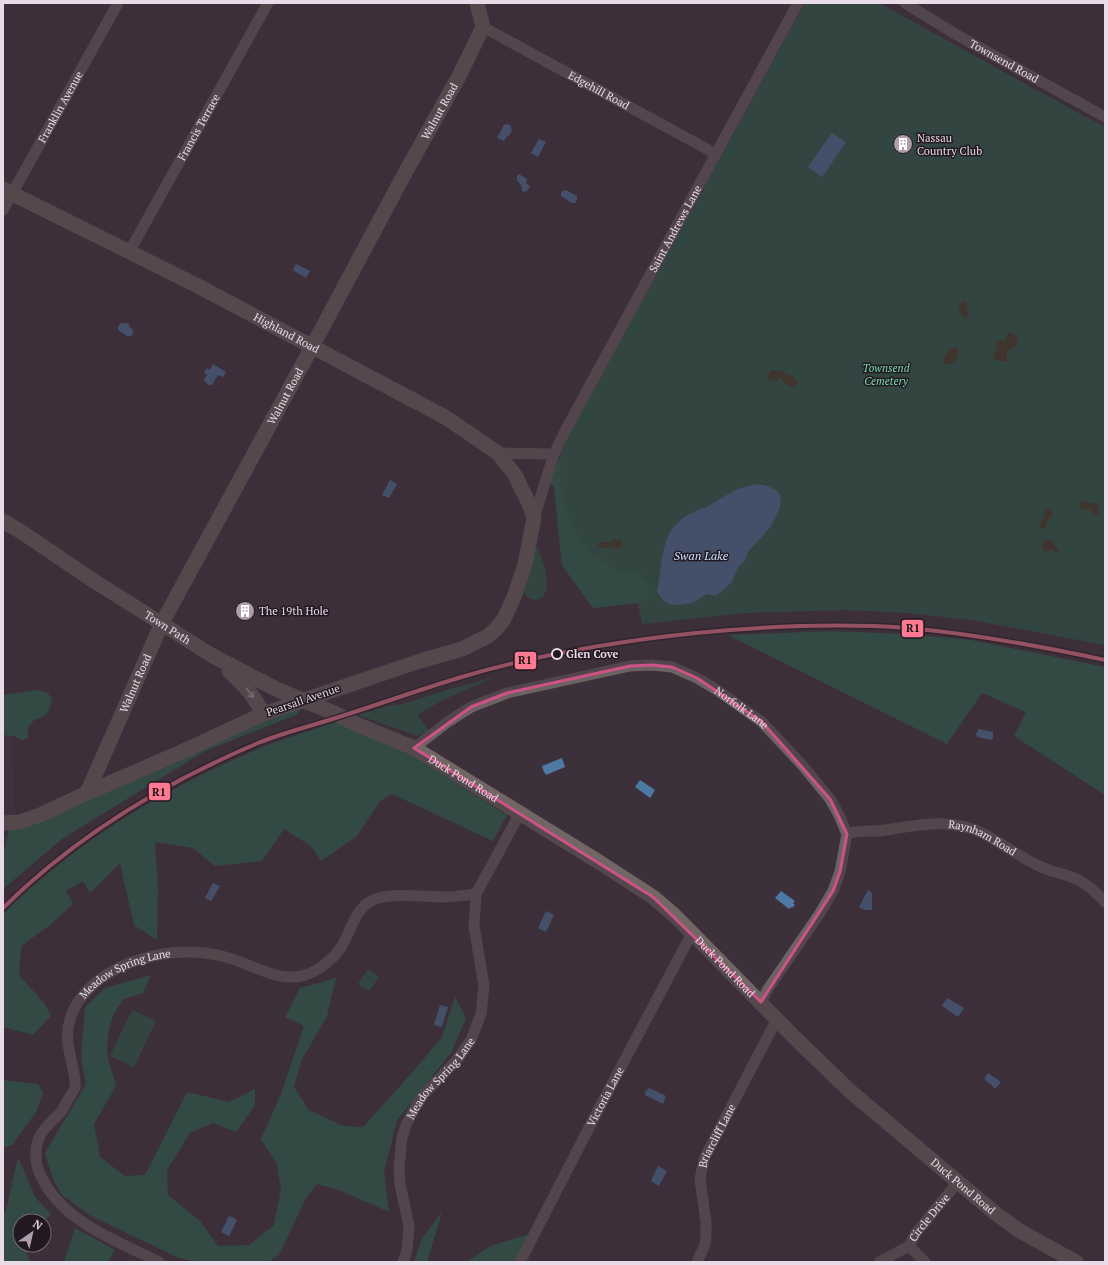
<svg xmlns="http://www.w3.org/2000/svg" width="1108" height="1265" font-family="'PT Serif',serif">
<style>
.built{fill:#4a3149}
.green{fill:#29614b}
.forest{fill:#296850}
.sand{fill:#433a1f}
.water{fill:#4f79a5}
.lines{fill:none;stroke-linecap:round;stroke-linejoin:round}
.street{stroke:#6d6262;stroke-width:11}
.secondary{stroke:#726664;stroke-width:15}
.rail-1-casing{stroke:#221821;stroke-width:7}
.rail-1{stroke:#fe7a93;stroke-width:4}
.oneway{stroke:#bfb2ba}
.marked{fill:none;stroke:#ce5285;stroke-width:3;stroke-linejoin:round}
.stop-dot{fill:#221821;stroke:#e9dbe8;stroke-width:2}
.labels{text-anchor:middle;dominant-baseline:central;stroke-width:3;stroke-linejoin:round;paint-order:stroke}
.street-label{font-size:11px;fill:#e9dbe8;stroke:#221821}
.poi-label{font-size:11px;fill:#e9dbe8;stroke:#221821;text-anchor:start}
.park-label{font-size:11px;font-style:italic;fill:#76dfb1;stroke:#221821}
.stop-label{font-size:11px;font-weight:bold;fill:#e9dbe8;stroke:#221821;text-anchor:start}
.water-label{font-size:12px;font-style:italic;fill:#c8e2fe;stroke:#221821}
.line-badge{stroke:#221821;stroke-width:1.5}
.pale-badge-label{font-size:11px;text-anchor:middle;font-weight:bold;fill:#111}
</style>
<rect width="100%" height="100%" fill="#3c303b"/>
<polygon class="built" points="3,735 13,736 15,822 3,823"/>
<g class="green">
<polygon points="805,3 879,3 1060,103 1105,127 1105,645 972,620 908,613 844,610 745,613 642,624 638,603 593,608 562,565 554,487 549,482 569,435"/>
<path d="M536 546C542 554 549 581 546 591 542 603 528 602 524 591Z"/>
<polygon points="492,678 443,700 417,715 429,731 417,736 358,715 396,704 397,706 450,689"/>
<polygon points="368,969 379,977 369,991 358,984"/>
<polygon points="132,1010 156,1021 134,1067 110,1056"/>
</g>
<g class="forest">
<polygon points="560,458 562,498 572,524 588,551 615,570 640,575 648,583 650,594 638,603 593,608 562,565 554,487 549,482"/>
<polygon points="829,631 906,634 971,640 1105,667 1105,795 1014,736 1026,712 982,693 947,744 728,635"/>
<path d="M38 690 48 693 52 700C49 713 46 717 34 720L28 728V738L22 740 13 736 3 735V695Z"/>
<polygon points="301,709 296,715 205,751 62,839 3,889 3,856 10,822 259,716"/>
<path d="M336 722 408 753 507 815 493 841 392 794 380 801 357 836 321 861 311 846 284 829 262 861 215 866 193 848 155 842 158 887 157 940 134 925 120 863 90 893 83 881 66 891 73 904 50 925 21 946 19 975 45 1004 51 1016 33 1035 3 1027V914C69 849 147 799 231 761 246 755 260 747 276 742 296 735 316 729 336 722Z"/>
<polygon points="151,975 143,993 124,999 114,1013 109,1029 107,1044 108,1059 116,1086 94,1124 100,1157 125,1176 145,1175 187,1092 229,1102 255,1089 255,1105 236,1132 213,1123 190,1133 167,1170 168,1195 200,1221 218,1246 249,1245 274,1225 281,1190 277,1164 261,1139 281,1094 304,1026 285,1017 300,988 336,978 327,1016 301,1061 294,1087 309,1110 343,1126 363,1127 411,1074 442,1037 455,997 466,1018 451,1053 397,1120 384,1172 389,1212 339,1190 317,1184 306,1198 279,1255 268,1262 199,1262 179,1258 91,1216 62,1195 53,1179 45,1153 86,1084 81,1058 85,1007 105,988"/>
<polygon points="3,1080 38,1084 43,1093 36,1112 12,1145 3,1148"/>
<polygon points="18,1157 35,1197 51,1214 44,1221 20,1221 20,1245 25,1245 30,1262 3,1262 3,1213 6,1211"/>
<polygon points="442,1212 427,1262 414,1262 422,1238"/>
<polygon points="75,1228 115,1250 108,1262 64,1262"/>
<polygon points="529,1234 515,1262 467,1262 490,1246"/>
</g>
<g class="sand">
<polygon points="964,301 968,304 966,309 969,313 966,319 963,317 959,309 960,303"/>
<path d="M1008 333H1012L1018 339V343C1011 352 1004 347 1008 361L1007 362 995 360 993 355 998 348 995 345 996 342 1000 340 1006 342V337Z"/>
<path d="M955 347 959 351 957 359 949 365 944 363C942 357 949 349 955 347Z"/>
<path d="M773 370 784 372 787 375H792L798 383 794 387C787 385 783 384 781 377H779L776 381H770L767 376 771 370Z"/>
<polygon points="1082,500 1088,503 1096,503 1098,506 1099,514 1095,515 1088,509 1081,510 1079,505"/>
<polygon points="1048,509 1052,511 1053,514 1047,520 1046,528 1043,529 1040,528 1039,525 1043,519 1045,511"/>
<polygon points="617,539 621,540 622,546 618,549 612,547 601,548 598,546 600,542 609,542"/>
<polygon points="1047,539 1052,540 1055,546 1059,549 1059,551 1056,552 1052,550 1047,551 1043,550 1042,544"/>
</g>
<g class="water">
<polygon points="507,124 510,125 512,130 509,136 508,135 504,141 497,138 504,125"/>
<polygon points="832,133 846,142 822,177 808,167"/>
<polygon points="539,139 546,142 538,157 531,153"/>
<polygon points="519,174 527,179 526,183 530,186 528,190 524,192 522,191 521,184 517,181 517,176"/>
<polygon points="566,190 577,196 577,200 575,203 572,203 561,196 561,192"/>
<polygon points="296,264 310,271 306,278 293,270"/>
<polygon points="121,323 127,323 129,324 129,326 134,331 131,336 127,336 118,330 118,326"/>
<polygon points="213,364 226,372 223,377 218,375 212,385 209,385 205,382 204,379 207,375 204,373 207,368 210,370"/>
<polygon points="390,480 397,484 389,498 382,495"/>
<path d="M757 484 768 486 777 491 781 497 780 507 771 526 747 553 745 560 739 566 731 583 716 596 707 594 692 603 678 605H671L664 601 657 592C658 586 659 580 660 574 663 553 664 533 682 519 690 512 701 510 710 505 726 496 737 487 757 484Z"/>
<polygon points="979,729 993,732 993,738 991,740 977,737 976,734"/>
<polygon points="562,758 565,767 546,775 543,770 542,766"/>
<polygon points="640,780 655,790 650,798 635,787"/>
<polygon points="213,883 220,886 211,901 205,898"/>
<polygon points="868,890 872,893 872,910 865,910 859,907"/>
<polygon points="781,891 795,901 793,903 795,905 792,908 791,907 789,909 775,898"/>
<polygon points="546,911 554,915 546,932 538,928"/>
<polygon points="947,998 964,1008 958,1017 942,1006"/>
<polygon points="440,1005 448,1007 442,1027 434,1025"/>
<polygon points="988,1073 1001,1082 995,1089 993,1087 993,1086 984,1079"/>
<polygon points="649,1088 666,1096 663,1104 645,1095 645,1092"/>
<polygon points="658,1166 667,1171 659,1186 651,1181"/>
<polygon points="229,1216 234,1218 237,1220 229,1236 221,1232"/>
</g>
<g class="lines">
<g class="street">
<path id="s1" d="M905 3 957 35 1105 117"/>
<path id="s2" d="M483 27 716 154"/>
<path id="s3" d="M3 210 118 3"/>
<path id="s4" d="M129 252 268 3"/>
<polyline points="498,453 554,454"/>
<path id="s5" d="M534 518 554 454 564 433 798 3"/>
<path id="s6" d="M414 748 449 721 471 707 507 693 630 666 652 665 672 667 697 678 717 690 762 722 803 766 830 799 839 815 847 834 840 872 833 891 820 913 768 989 761 1002"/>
<path id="s7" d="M847 834C856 830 873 832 885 830 918 825 953 817 984 834 1003 844 1020 857 1039 866 1053 873 1069 874 1082 882 1091 887 1098 895 1105 902"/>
<polyline points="909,1246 925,1262"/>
<path id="s8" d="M159 1262C117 1241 60 1221 40 1174 35 1164 34 1147 40 1136 45 1126 54 1120 61 1112 64 1108 66 1102 69 1098 71 1095 74 1091 75 1087 77 1080 69 1054 68 1044 63 1001 101 972 138 960 167 951 199 949 229 958 253 965 279 983 305 975 321 970 337 956 344 942 352 927 356 908 373 900 390 892 425 897 444 897 455 897 466 895 476 894"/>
<path id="s9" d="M403 1262 407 1250 409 1226 400 1184 399 1167 402 1138 406 1125 415 1108 424 1094 456 1061 471 1040 481 1014 484 986 474 926 476 894 520 813"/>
<path id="s10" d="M520 1262 595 1116 692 933"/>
<path id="s11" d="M697 1262 705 1245 706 1234V1222L700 1179 704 1159 777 1019"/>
<path id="s12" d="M879 1262 909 1246 916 1233 958 1182"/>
</g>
<g class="secondary">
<path id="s13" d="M3 189 198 286 445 417 498 453 515 475 530 506 534 518 525 564 514 597 504 619 496 629 488 636 462 649 420 661 263 714 179 753 87 793 40 815 19 822 3 823"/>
<path id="s14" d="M3 521 20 531 94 581 213 656 276 689 334 713 358 725 414 748 599 862 653 897 674 915 692 933 795 1038 851 1092 995 1213 1020 1231 1076 1262"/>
<path d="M229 671C243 684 255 696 263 714"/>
<path id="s15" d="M87 793 162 623 312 347 405 173 458 78 483 27 477 3"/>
</g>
<g class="rail-1-casing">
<path id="rail-1" d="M3 908C75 837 166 782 258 743 285 732 315 725 342 716 383 703 424 688 465 676 541 654 619 641 696 633 767 626 837 623 908 628 974 634 1040 646 1105 660"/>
</g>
<use href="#rail-1" class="rail-1"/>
</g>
<defs><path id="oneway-shaft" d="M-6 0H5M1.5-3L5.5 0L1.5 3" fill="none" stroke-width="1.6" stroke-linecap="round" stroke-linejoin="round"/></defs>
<use class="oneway" href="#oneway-shaft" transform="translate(250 693) rotate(52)"/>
<path d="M0 0H1108V1265H0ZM652 665 672 667 697 678 762 722 830 799 847 834 840 872 833 891 761 1002 653 897 414 748 471 707 507 693 630 666Z" fill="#3c303b" fill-opacity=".55" fill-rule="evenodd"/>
<path class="marked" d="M652 665 672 667 697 678 762 722 830 799 847 834 840 872 833 891 761 1002 653 897 414 748 471 707 507 693 630 666Z"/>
<defs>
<g id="building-disc" transform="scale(1)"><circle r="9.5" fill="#ac9fab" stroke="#221821"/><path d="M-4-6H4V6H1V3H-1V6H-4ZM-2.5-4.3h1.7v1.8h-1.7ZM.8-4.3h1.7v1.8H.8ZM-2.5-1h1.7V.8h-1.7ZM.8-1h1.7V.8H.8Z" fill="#fff"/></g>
</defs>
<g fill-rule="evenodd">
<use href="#building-disc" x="903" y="144"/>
<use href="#building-disc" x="245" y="611"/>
</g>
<circle class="stop-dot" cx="557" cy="654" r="5"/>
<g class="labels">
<g class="street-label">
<text stroke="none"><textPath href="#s1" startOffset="115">Townsend Road</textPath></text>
<text stroke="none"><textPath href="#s2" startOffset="132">Edgehill Road</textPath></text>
<text stroke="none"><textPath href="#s3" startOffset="118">Franklin Avenue</textPath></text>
<text stroke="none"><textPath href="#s15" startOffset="768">Walnut Road</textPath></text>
<text stroke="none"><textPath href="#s4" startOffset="143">Francis Terrace</textPath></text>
<text stroke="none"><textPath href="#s5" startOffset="323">Saint Andrews Lane</textPath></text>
<text stroke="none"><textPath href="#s13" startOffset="318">Highland Road</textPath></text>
<text stroke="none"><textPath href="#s15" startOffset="444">Walnut Road</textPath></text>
<text stroke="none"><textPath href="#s14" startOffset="196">Town Path</textPath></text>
<text stroke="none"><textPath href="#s15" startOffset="120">Walnut Road</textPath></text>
<text transform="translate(303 700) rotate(-19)">Pearsall Avenue</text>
<text stroke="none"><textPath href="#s6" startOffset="358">Norfolk Lane</textPath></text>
<text stroke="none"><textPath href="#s14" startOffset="529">Duck Pond Road</textPath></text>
<text stroke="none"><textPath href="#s7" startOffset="139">Raynham Road</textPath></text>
<text stroke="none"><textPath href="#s14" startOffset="853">Duck Pond Road</textPath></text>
<text stroke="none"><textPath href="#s8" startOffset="396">Meadow Spring Lane</textPath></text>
<text stroke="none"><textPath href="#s9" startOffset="198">Meadow Spring Lane</textPath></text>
<text stroke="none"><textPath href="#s10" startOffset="186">Victoria Lane</textPath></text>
<text stroke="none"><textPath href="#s11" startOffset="132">Briarcliff Lane</textPath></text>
<text stroke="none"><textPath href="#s14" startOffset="1177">Duck Pond Road</textPath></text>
<text stroke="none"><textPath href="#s12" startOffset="69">Circle Drive</textPath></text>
</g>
<g class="poi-label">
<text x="917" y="138">Nassau<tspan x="917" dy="13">Country Club</tspan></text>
<text x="259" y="611">The 19th Hole</text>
</g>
<g class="park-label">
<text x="886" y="368">Townsend<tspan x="886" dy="13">Cemetery</tspan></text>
</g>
<g class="stop-label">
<text x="566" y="654">Glen Cove</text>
</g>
<g class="water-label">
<text x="701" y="555">Swan Lake</text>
</g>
</g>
<g class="line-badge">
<rect x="901" y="619" width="23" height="19" rx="4" fill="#fe7a93"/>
<rect x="514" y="651" width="23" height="19" rx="4" fill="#fe7a93"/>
<rect x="148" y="782" width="23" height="19" rx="4" fill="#fe7a93"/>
</g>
<g class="pale-badge-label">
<text x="913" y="632">R1</text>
<text x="525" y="664">R1</text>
<text x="159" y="796">R1</text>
</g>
<rect width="1108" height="1265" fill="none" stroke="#e9dbe8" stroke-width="8"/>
<g transform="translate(32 1233) rotate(34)"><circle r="19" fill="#221821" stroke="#726671"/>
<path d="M0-3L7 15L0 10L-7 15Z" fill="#ac9fab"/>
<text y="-6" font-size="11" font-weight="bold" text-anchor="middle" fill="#e9dbe8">N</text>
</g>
</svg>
